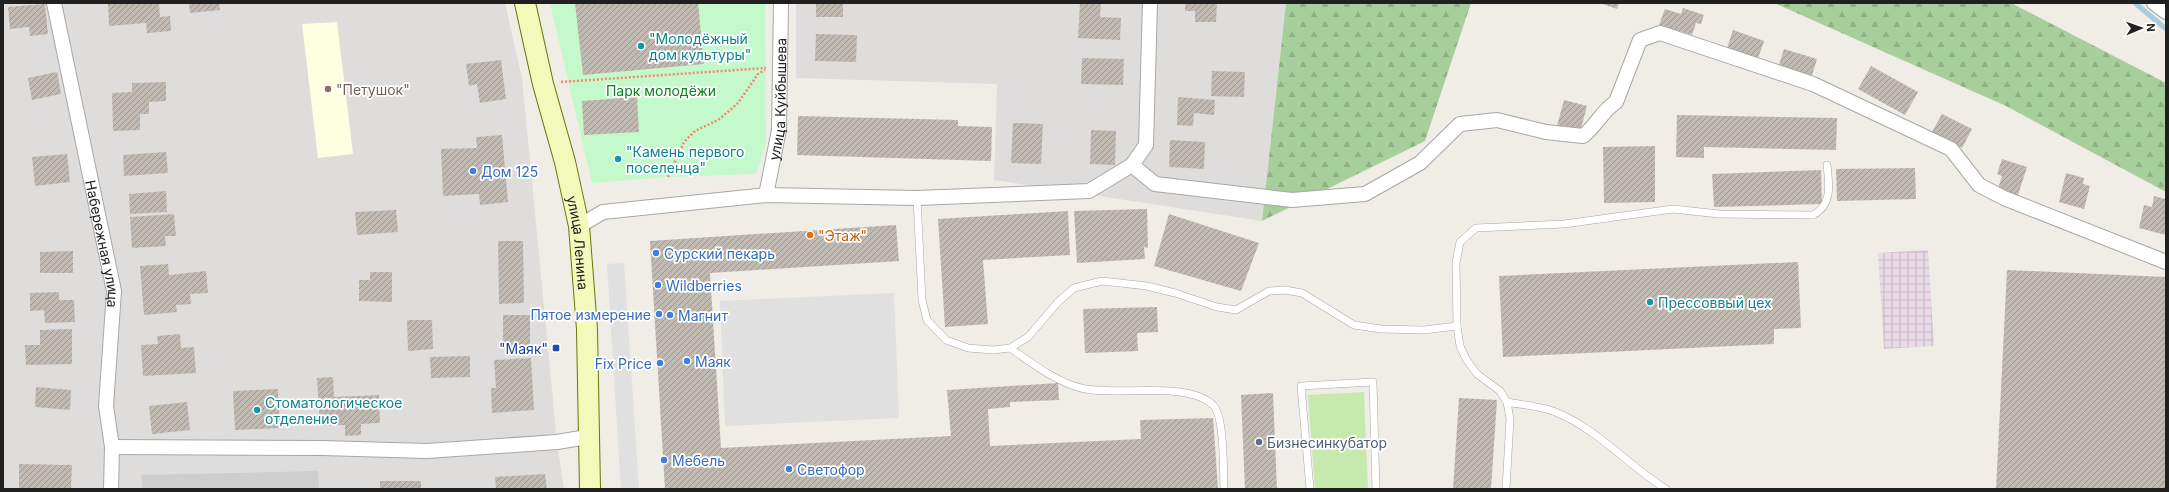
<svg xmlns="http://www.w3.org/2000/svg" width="2169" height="492" font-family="Inter,sans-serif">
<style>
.residential{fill:#dedddc}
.industrial{fill:url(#industrial-grid)}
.education{fill:#fdffe0}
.religious{fill:#cecece}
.grass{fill:#c6eaad}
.forest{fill:url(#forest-firs)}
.park{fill:#c4f9cc}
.parking{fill:#e0e0e0}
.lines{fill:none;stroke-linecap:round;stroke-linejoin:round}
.stream{stroke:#a7cddd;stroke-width:5}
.building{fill:url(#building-hatch)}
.service-casing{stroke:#a7a7a7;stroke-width:8}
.minor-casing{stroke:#a7a7a7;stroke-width:16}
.secondary-casing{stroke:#637706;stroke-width:22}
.path{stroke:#f9866e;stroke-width:2.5;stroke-dasharray:2 2;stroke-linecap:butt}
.service{stroke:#fff;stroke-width:7}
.minor{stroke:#fff;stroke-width:14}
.secondary{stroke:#f2f9bb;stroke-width:20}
.culture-dot{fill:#0f9aa8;stroke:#fff;stroke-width:1.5}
.education-dot{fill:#8d6e63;stroke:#fff;stroke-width:1.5}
.shop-dot{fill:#3f7fe0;stroke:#fff;stroke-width:1.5}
.food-dot{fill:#e8710a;stroke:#fff;stroke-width:1.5}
.transit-dot{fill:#1a4fb4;stroke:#fff;stroke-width:1.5}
.service-dot{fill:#5c6f8a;stroke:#fff;stroke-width:1.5}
.labels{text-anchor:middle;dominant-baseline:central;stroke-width:3.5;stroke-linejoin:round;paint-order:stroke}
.culture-label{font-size:14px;fill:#0d838f;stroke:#fff;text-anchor:start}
.education-label{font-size:14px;fill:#785e54;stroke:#fff;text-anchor:start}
.park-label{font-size:14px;fill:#0c7f1e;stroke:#fff}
.street-label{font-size:14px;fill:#202020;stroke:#fff}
.shop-label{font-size:14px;fill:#366cbe;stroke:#fff;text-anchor:start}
.food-label{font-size:14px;fill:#c56008;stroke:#fff;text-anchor:start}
.transit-label{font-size:14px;fill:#164399;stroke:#fff;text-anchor:end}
.service-label{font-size:14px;fill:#4e5e75;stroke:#fff;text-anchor:start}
</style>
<defs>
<pattern id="industrial-grid" width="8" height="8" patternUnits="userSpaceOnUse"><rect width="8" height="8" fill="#e9d8e5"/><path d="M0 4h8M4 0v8" fill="none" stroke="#c8b9c4"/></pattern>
<pattern id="forest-firs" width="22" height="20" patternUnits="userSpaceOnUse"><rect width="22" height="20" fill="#a7cf9b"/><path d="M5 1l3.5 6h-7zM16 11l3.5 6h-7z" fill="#8fb185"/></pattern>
<pattern id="building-hatch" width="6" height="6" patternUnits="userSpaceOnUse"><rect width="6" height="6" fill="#c1bab2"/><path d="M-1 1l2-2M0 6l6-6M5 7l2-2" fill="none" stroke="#9c9790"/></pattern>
</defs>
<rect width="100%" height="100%" fill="#f0ede6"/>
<g class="residential">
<polygon points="3,3 505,3 522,78 557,442 564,489 3,489"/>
<polygon points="796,3 1286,3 1262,221 994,180 997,84 796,78"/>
</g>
<polygon class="industrial" points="1928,250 1934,346 1884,349 1878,253"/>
<polygon class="education" points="337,22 353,154 318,158 302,24"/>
<polygon class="religious" points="318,471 319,489 142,489 141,475"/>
<polygon class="grass" points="1364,392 1368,489 1315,489 1308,395"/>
<g class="forest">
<polygon points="1286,3 1471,3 1425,141 1262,221"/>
<polygon points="1774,3 2011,3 2166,83 2166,192 2006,106"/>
</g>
<polygon class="park" points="550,3 765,3 766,142 756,174 668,177 592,183"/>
<g class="parking">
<polygon points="624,263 639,489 621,489 607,264"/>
<polygon points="894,293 899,418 725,426 720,301"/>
</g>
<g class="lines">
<polyline class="stream" points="2135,3 2166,29"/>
</g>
<g class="building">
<polygon points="108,3 159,3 160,17 170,16 171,31 147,33 146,23 109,26"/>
<polygon points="189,3 219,3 220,10 190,13"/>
<polygon points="575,3 698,3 704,64 583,75"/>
<rect x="816" y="3" width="27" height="14"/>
<polygon points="1080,3 1101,3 1100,17 1121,18 1120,40 1078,38"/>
<polygon points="1185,3 1217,3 1216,22 1195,22 1195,11 1185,11"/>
<polygon points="1600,3 1619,3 1617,9"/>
<polygon points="45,4 48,34 30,36 29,27 10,29 8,7"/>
<polygon points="1683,8 1704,15 1701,24 1696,23 1692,35 1659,25 1665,9 1681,14"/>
<polygon points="1733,30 1764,41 1757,61 1726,51"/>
<polygon points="816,34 857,35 856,62 815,61"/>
<polygon points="1784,49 1817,59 1811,79 1778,68"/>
<polygon points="1082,58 1124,59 1123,85 1081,84"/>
<polygon points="501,60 506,99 480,103 477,84 469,86 466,64"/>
<polygon points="1871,66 1918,92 1905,115 1858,89"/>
<polygon points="1212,71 1245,72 1244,97 1211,96"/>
<polygon points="57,72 61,94 32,100 28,78"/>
<polygon points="166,82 166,101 149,102 149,114 140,114 140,130 113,131 112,93 132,92 132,83"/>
<polygon points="637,97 639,132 584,135 582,101"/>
<polygon points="1178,97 1215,100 1214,115 1194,113 1193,126 1177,125"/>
<polygon points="1564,100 1587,106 1580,132 1557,126"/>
<polygon points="1942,114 1972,129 1962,148 1932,132"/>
<polygon points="1677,115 1837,118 1836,150 1704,147 1704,158 1676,157"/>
<polygon points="798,116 958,120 958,126 992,127 991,161 797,155"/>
<polygon points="1013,123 1043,124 1041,164 1011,163"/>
<polygon points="1091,130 1116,131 1115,165 1090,164"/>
<polygon points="502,135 508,202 480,205 479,194 443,196 441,149 477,148 476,137"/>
<polygon points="1170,140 1205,142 1204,169 1169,167"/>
<polygon points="1655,146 1655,202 1604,203 1603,147"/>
<polygon points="166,152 168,173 124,176 123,155"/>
<polygon points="67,154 70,182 35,186 32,157"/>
<polygon points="2002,159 2027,167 2018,195 1998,189 2002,176 1997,174"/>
<polygon points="1915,168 1916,199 1837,201 1836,169"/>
<polygon points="1821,170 1822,204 1714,207 1712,174"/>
<polygon points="2066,173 2084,178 2083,184 2090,186 2084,209 2059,202"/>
<polygon points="166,191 167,212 130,214 129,194"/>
<polygon points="2154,196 2166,199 2166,235 2139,228 2144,205 2152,207"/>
<polygon points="1147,209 1148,248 1144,247 1145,259 1077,263 1074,211"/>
<polygon points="396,210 398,232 357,235 355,212"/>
<polygon points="1068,211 1070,255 983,260 988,324 945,327 938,219"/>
<polygon points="174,214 176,236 165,236 166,246 132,248 130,217"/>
<polygon points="1169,214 1259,243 1241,291 1154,266"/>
<polygon points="896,225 899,261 710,273 721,448 951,436 947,390 1058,383 1059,400 1010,402 1010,407 988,409 990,446 1141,439 1140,420 1213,418 1218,489 665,489 650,241"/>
<polygon points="498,241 523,241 524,303 499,304"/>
<polygon points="73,251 73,273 40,273 40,252"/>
<polygon points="1798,262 1801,328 1774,329 1774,344 1503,357 1499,276"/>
<polygon points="168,264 169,275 206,271 208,293 190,294 191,304 176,305 177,312 144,315 140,266"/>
<polygon points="2007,270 2166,277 2166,489 1996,489"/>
<polygon points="370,272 392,272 392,302 359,301 359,280 370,280"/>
<polygon points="59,292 59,300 74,300 75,322 45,323 44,310 30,311 30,293"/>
<polygon points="1157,307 1158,332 1137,333 1138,351 1085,353 1083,309"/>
<rect x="503" y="315" width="27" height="32"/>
<polygon points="407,320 432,320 433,349 408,351"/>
<polygon points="72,329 72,364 26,365 25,345 40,345 40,330"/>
<polygon points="180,334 181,348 194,347 196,373 143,376 141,345 158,344 157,336"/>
<polygon points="470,356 470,377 431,378 430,357"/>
<polygon points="531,358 534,410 492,413 491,388 496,388 494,360"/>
<polygon points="333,377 334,397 379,395 380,423 361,424 361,435 345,436 345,425 320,426 317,378"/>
<polygon points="36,387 71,390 70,410 35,407"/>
<polygon points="278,389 280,428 235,430 233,391"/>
<polygon points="1273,393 1277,489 1245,489 1241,395"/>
<polygon points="1459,398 1497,400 1491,489 1453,489"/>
<polygon points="187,402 190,430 152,434 149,406"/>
<polygon points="19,464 72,465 71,489 19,489"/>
<polygon points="545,474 547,489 496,489 495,477"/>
<rect x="380" y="481" width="41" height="8"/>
</g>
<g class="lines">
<g class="service-casing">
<g id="service">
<polyline points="917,198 922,300 927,320 946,340 968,348 993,350 1010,348 1028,337 1058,302 1074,288 1102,281 1147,286 1175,293 1217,307 1236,310 1269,291 1285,290 1302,293 1354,325 1381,329 1424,330 1457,326"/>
<path d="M1010 348C1032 363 1056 382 1081 388 1116 397 1186 380 1213 405 1225 417 1223 471 1224 489"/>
<path d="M1507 402C1522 405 1539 406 1553 411 1597 428 1626 464 1666 489"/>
<polyline points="1310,489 1301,386 1373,382 1376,489"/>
<path d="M1506 489 1510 419 1507 402 1500 391 1477 374 1466 359 1460 346 1457 326 1456 263 1460 242 1476 228 1564 224 1673 209 1719 214 1813 215C1833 205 1829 183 1827 165"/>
</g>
</g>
<g class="minor-casing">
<g id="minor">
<path id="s1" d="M54 3 114 291 106 406 112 447 111 489"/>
<polyline points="2154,3 2166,12"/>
<polyline points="1132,165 1146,145 1150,3"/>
<path id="s2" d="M766 195 779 130 781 3"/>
<path d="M579 226 603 212 766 195 917 198 1089 191 1132 165 1155 184 1292 200 1365 194 1420 163 1460 124 1497 120 1546 132 1583 136C1596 126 1602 111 1616 102L1640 40 1660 33 1813 84 1951 149 1979 185 2004 198 2166 262"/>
<polyline points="112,447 322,448 427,451 557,442 587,437"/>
</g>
</g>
<g class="secondary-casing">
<g id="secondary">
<path id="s3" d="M525 3 543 84 565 162 579 226 587 329 590 489"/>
</g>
</g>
<g class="path">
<polyline points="561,82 766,68"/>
<polyline points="668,177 684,142 695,131 718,120 729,111 738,103 758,74 765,70"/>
</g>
<use href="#service" class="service"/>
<use href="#minor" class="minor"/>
<use href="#secondary" class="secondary"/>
</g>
<g class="culture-dot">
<circle cx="641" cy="46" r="4"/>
<circle cx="618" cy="159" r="4"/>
<circle cx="1650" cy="302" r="4"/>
<circle cx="257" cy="410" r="4"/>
</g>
<circle class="education-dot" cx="328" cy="89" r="4"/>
<g class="shop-dot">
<circle cx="473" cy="171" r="4"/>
<circle cx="656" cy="253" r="4"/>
<circle cx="658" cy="285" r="4"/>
<circle cx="659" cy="314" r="4"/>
<circle cx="670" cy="315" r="4"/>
<circle cx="687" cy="361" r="4"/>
<circle cx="660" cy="363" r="4"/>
<circle cx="664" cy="460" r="4"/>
<circle cx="789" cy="469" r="4"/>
</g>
<circle class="food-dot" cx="810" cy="235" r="4"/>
<rect class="transit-dot" x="552" y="344" width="8" height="8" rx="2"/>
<circle class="service-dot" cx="1259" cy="442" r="4"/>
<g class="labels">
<g class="culture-label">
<text x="649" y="38">"Молодёжный<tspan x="649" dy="16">дом культуры"</tspan></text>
<text x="626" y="151">"Камень первого<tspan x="626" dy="16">поселенца"</tspan></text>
<text x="1658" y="302">Прессоввый цех</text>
<text x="265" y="402">Стоматологическое<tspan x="265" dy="16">отделение</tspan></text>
</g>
<g class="education-label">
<text x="336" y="89">"Петушок"</text>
</g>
<g class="park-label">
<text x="661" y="90">Парк молодёжи</text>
</g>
<g class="street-label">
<text stroke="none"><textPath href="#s2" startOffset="97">улица Куйбышева</textPath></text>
<text stroke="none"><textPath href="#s3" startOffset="246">улица Ленина</textPath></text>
<text stroke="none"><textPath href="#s1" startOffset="246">Набережная улица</textPath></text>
</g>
<g class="shop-label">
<text x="481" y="171">Дом 125</text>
<text x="664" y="253">Сурский пекарь</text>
<text x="666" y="285">Wildberries</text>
<text x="651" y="314" text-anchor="end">Пятое измерение</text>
<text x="678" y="315">Магнит</text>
<text x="695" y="361">Maяк</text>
<text x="652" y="363" text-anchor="end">Fix Price</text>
<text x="672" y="460">Мебель</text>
<text x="797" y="469">Светофор</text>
</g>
<g class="food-label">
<text x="818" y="235">"Этаж"</text>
</g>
<g class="transit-label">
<text x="548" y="348">"Маяк"</text>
</g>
<g class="service-label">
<text x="1267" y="442">Бизнесинкубатор</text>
</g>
</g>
<rect width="2169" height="492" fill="none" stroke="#202020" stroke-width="8"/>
<g transform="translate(2141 28) rotate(88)" stroke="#ffffff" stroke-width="3" paint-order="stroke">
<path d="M0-3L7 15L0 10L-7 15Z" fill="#202020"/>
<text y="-6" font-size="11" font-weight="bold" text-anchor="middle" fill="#202020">N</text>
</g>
</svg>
